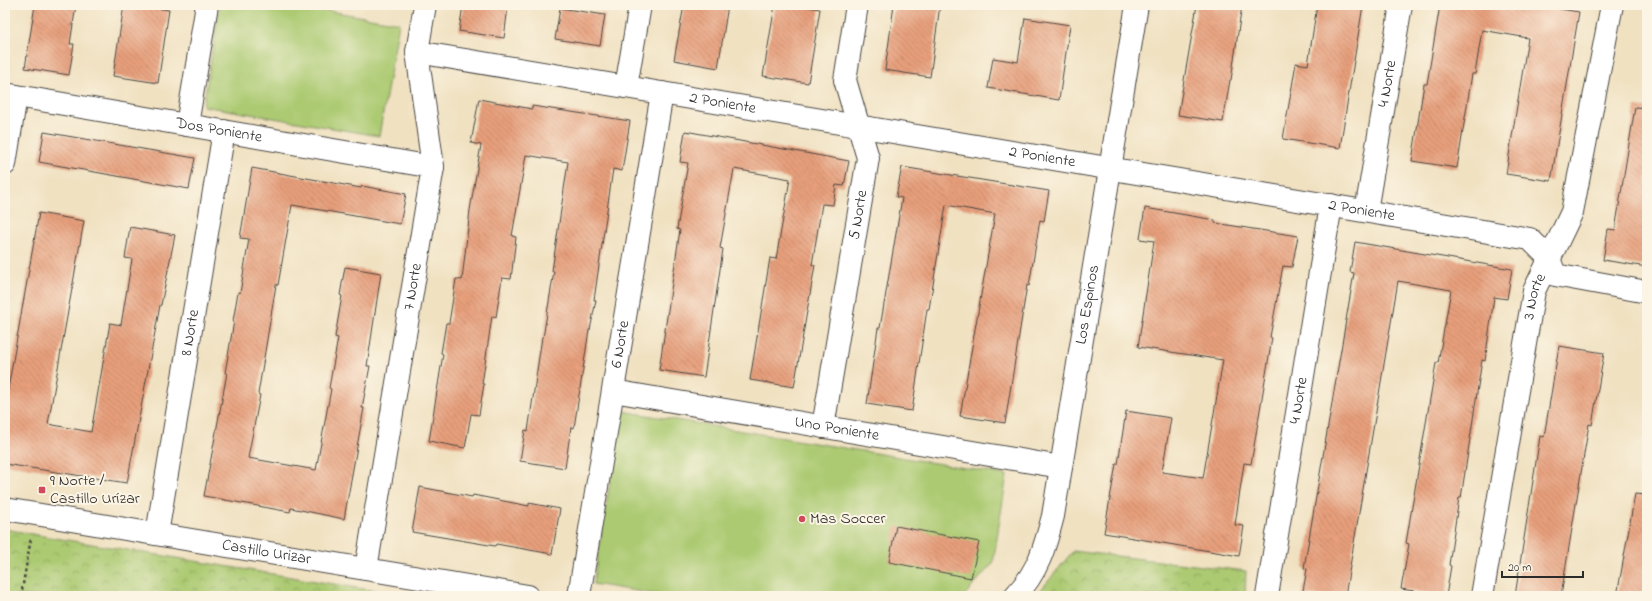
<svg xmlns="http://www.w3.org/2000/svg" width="1652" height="601" font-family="'Indie Flower',sans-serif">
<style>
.grass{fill:#acca72;stroke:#6c7a4e}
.park{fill:url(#park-crowns);stroke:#6c7a4e}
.building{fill:url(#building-back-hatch)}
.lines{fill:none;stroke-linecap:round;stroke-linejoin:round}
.minor-casing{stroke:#494642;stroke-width:24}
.tertiary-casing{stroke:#494642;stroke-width:24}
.path{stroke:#494642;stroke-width:2.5;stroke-dasharray:3 3;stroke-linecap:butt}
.minor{stroke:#fff;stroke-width:22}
.tertiary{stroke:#fff;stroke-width:22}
.poi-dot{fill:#d1495b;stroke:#fcf5e5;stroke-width:1.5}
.labels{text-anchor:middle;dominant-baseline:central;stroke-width:4;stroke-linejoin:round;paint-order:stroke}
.street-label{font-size:16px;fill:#2b2b2b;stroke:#fcf5e5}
.poi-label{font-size:16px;fill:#2b2b2b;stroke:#fcf5e5;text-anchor:start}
</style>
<defs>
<pattern id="park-crowns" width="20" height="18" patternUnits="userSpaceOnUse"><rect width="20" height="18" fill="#acca72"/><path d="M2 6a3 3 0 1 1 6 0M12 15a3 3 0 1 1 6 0" fill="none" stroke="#8ca45e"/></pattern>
<pattern id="building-back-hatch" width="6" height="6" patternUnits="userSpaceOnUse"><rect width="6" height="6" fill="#e79f7b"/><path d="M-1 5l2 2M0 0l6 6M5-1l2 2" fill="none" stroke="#bb8265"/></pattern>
</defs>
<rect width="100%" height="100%" fill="#fcf5e5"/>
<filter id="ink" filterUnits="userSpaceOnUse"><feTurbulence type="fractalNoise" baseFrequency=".025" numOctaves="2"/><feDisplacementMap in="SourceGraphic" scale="8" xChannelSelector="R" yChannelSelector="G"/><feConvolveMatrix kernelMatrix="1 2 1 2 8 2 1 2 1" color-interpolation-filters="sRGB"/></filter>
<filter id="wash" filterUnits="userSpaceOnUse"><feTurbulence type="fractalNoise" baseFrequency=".012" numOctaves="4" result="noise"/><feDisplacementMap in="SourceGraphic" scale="16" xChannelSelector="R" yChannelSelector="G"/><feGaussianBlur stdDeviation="0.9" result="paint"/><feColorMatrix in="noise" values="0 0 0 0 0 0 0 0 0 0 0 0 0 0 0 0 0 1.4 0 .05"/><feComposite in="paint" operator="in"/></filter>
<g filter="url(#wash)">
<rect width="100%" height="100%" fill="#f0e1c1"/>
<g class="grass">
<polygon points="220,5 295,5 399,23 379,136 203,106"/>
<polygon points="622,411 1007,475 993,563 964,596 667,596 593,584"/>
</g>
<g class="park">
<polygon points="5,529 43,536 406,596 5,596"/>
<polygon points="1073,551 1246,571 1245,596 1036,596"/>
</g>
<g id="blocks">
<g class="building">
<polygon points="35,5 76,5 70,44 74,44 69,75 25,68"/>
<polygon points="124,5 139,5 169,10 158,83 113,76"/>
<polygon points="463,5 493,5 508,7 504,38 459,31"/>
<polygon points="684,5 728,5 718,68 674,60"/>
<polygon points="775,5 796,5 820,9 808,83 763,76"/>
<polygon points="894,5 940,5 930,77 885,70"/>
<polygon points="1197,5 1242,5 1231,80 1230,80 1223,122 1178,115"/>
<polygon points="1317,5 1363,5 1340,148 1283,139 1296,63 1308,65"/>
<polygon points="1440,5 1535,5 1579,12 1551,181 1506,174 1528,38 1482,30 1475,74 1472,74 1457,168 1412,161 1424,84 1427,84"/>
<polygon points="560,8 605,15 600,46 555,39"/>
<polygon points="1025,18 1070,25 1059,100 988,88 993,58 1018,62"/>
<polygon points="479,99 532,109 532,106 630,121 622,171 613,169 594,300 596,300 590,330 589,330 574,428 571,427 565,468 520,461 525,430 528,431 542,337 543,338 554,271 552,271 568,162 526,155 512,236 516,237 511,279 502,278 496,317 492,316 482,384 484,384 479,415 471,414 465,448 429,441 443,354 441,353 446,323 449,323 456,279 462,280 470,210 481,145 471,143"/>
<polygon points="1635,107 1647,108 1647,267 1603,260 1608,229 1615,230"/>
<polygon points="685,131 849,161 844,186 836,185 833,205 822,204 812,265 815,265 794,387 750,380 770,258 776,259 790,179 734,169 720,248 723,249 704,377 659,370 680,230 677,229 688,163 680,162"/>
<polygon points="44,132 195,158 189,189 39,162"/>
<polygon points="902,167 1049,191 1044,221 1040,220 1029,286 1027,285 1005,423 960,416 995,214 946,205 929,309 927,309 912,411 867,404 878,328 880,328 902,198 896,197"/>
<polygon points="252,168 361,188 362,186 406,194 400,224 292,205 278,285 276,285 258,394 260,395 248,458 316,470 331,389 329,388 338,338 335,337 342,296 340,295 345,267 381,273 367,366 370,366 362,408 364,408 344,519 291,508 290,512 204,496 227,373 225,373 234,321 233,321 238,292 240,293 249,239 240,238"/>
<polygon points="1145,208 1215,220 1215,223 1298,236 1292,267 1283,266 1270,337 1272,338 1251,464 1244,463 1235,525 1244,526 1239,556 1104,533 1116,464 1118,464 1126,411 1171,418 1162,472 1203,478 1223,360 1138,347 1154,241 1140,239"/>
<polygon points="39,213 84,221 48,424 91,432 110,323 121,325 132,259 125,258 130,227 175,235 161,305 160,305 127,483 5,464 5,406"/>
<polygon points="1355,242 1512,269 1507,299 1494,297 1485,361 1482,360 1461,498 1459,498 1449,565 1451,566 1446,596 1401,589 1409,544 1406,543 1436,363 1438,363 1451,290 1398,281 1345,596 1302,596 1307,569 1304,568 1354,273 1350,272"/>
<polygon points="1559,346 1604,353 1592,425 1589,424 1561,596 1515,596 1540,436 1544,437"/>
<polygon points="420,487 472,497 473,495 529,506 529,503 560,509 552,554 496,544 495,546 412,532"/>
<polygon points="1635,494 1647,495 1647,596 1617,596"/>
<polygon points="896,526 979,542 971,578 889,562"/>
</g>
</g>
</g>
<g filter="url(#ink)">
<use href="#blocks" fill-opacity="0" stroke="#494642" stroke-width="1"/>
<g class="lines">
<g class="minor-casing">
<g id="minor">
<path id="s1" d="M417 52 1530 239 1549 258 1555 275 1647 292"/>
<polyline points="626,87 640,5"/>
<path id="s2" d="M5 94 433 167"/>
<polyline points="187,125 207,5"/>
<polyline points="5,164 16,96"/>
<path id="s3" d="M1366 211 1401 5"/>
<path id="s4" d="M613 391 1061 467"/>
<path id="s5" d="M823 427 868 158 845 80 857 5"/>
<path id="s6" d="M5 509 528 596"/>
<path id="s7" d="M157 534 224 131"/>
<path id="s8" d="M366 569 433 167 417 52 425 5"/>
<path id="s9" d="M579 596 662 93"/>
<path id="s10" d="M1267 596 1331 205"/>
<path id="s11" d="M1482 596 1534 291 1572 212 1612 5"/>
</g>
</g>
<g class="tertiary-casing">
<g id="tertiary">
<path id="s12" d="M1015 596C1038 572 1045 547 1053 516L1137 5"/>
</g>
</g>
<g class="path">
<polyline points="21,595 29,596"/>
<polyline points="21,596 31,538"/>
</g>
<use href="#minor" class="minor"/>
<use href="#tertiary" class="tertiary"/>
</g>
</g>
<g class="poi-dot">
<rect x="38" y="486" width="8" height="8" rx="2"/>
<circle cx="802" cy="519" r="4"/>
</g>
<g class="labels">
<g class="street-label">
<text stroke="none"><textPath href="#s3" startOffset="129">4 Norte</textPath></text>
<text stroke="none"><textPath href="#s1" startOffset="310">2 Poniente</textPath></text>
<text stroke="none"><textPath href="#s2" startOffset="217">Dos Poniente</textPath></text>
<text stroke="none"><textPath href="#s1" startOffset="634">2 Poniente</textPath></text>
<text stroke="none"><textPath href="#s1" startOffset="958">2 Poniente</textPath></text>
<text stroke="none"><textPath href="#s5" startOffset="215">5 Norte</textPath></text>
<text stroke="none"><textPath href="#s8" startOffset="286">7 Norte</textPath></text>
<text stroke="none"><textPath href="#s11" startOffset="304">3 Norte</textPath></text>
<text stroke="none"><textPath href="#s12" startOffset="304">Los Espinos</textPath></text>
<text stroke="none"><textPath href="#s7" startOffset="204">8 Norte</textPath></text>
<text stroke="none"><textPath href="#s9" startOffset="255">6 Norte</textPath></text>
<text stroke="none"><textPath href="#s10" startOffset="198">4 Norte</textPath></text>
<text stroke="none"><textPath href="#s4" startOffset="227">Uno Poniente</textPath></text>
<text stroke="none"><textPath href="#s6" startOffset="265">Castillo Urizar</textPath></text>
</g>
<g class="poi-label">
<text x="50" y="481">9 Norte /<tspan x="50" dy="18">Castillo Urízar</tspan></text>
<text x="810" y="519">Mas Soccer</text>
</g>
</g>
<rect width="1652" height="601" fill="none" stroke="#fcf5e5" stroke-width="20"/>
<path d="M1502 571v6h81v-6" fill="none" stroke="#2b2b2b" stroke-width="2"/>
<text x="1508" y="571" font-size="12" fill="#2b2b2b" stroke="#fcf5e5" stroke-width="3" paint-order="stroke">20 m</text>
</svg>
